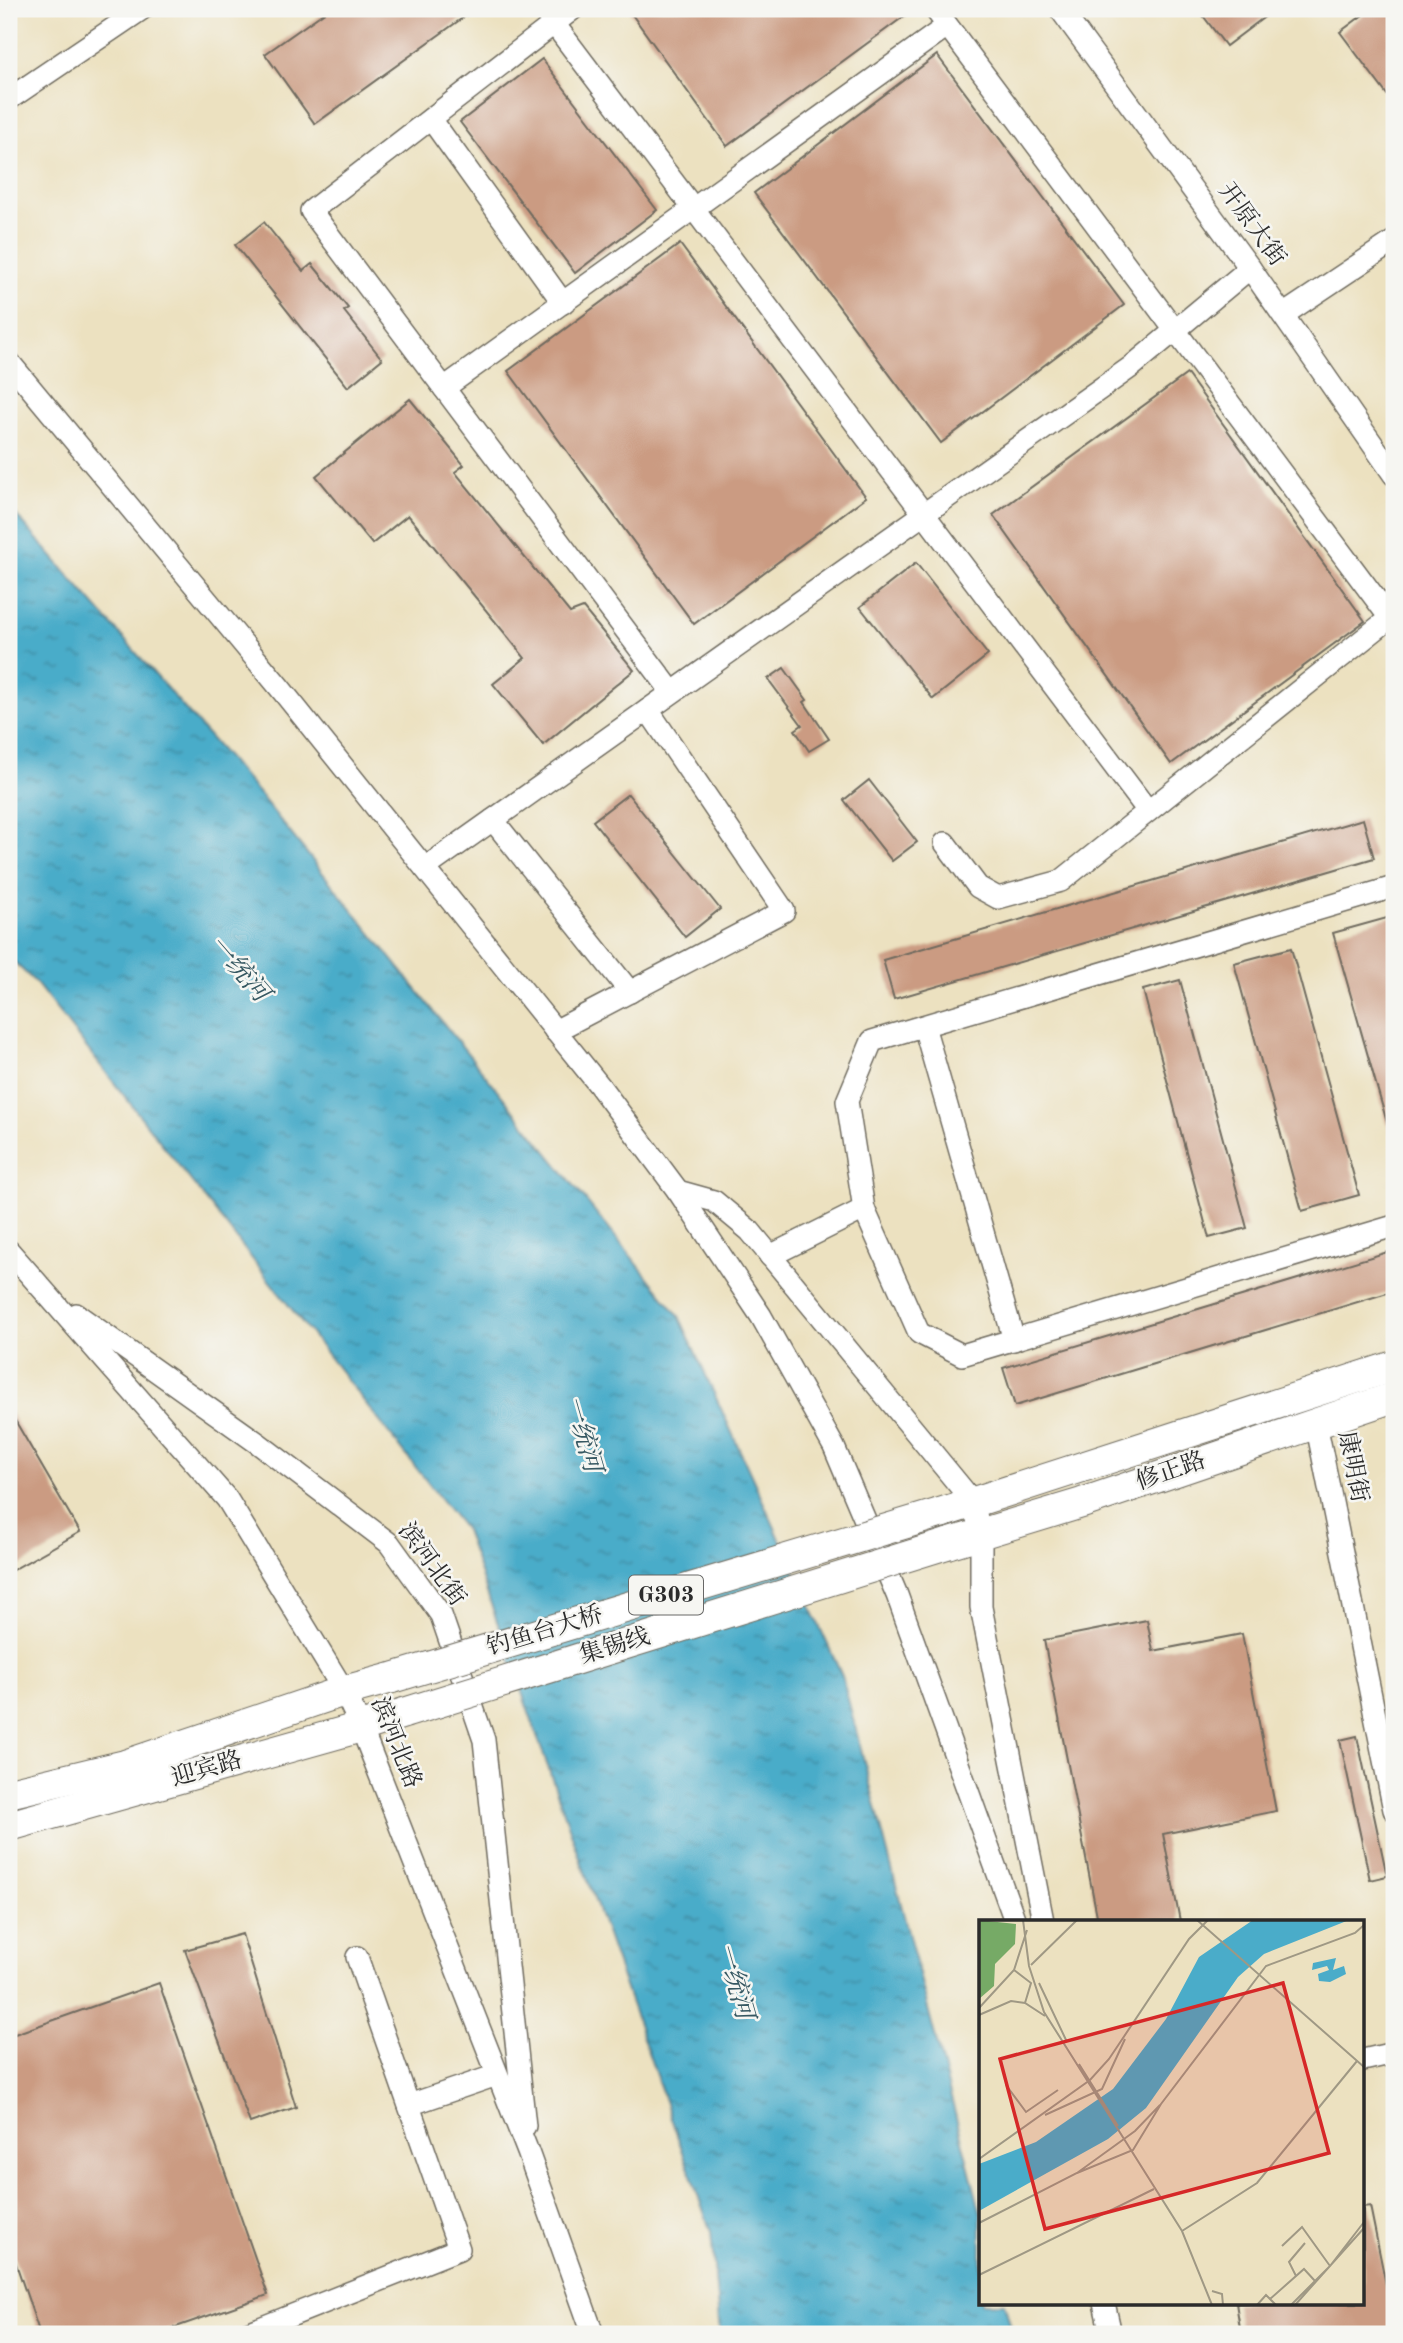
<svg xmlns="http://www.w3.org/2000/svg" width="1403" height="2343" font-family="'Old Standard TT','Noto Serif SC',serif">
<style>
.water{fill:url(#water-ripples);stroke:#3a6c7a;stroke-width:2}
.building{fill:#cb9b82}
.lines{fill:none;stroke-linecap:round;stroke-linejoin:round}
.minor-casing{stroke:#6f6b5f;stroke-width:24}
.highway-casing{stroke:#6f6b5f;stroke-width:32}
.minor{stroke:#fff;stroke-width:21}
.highway{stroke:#fff;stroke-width:30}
.highway-bridge-casing{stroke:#6f6b5f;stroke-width:32;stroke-linecap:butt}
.highway-bridge{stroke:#fff;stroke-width:30}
.labels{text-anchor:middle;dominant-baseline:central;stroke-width:5;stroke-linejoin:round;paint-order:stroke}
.shield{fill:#f6f6f2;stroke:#686867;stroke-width:2}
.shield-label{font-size:23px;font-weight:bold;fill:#2b2b2b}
.street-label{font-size:24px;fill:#2b2b2b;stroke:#f6f6f2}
.water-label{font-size:26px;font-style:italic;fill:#365862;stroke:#f6f6f2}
.inset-road{fill:none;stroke:#9f9884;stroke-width:2}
.view{fill:#d62828;fill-opacity:0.15;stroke:#d62828;stroke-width:3.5}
.inset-edge{fill:none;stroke:#2b2b2b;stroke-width:3.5}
</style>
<defs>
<pattern id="water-ripples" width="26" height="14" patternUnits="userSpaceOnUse" patternTransform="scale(1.75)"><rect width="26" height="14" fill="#4aacc9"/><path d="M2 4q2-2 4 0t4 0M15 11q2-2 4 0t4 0" fill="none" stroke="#3e8ca3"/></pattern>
</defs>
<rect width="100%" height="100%" fill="#f6f6f2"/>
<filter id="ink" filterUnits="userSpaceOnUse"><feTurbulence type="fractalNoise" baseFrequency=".0143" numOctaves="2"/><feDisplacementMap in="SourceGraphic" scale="14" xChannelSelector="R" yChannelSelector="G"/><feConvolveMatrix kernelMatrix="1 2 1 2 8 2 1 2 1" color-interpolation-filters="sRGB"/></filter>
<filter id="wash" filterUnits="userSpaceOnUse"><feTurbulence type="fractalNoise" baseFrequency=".00686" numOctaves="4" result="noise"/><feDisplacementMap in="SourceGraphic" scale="28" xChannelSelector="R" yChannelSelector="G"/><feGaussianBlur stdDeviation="1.57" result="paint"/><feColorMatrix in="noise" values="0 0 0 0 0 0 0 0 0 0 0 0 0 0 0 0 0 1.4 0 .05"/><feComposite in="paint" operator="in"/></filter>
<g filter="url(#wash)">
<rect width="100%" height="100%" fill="#ece1c0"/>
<polygon class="water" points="9,507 259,794 679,1316 842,1676 981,2214 981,2303 1004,2303 1013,2334 720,2334 711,2232 465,1530 35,982 9,957"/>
<g id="blocks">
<g class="building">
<polygon points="329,9 475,9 315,124 265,54"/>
<polygon points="628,9 914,9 727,146"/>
<polygon points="1198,9 1275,9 1226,46"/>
<polygon points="1371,9 1394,9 1394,104 1340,32"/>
<polygon points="937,55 1124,305 941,443 754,193"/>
<polygon points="542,59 657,210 575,273 460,122"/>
<polygon points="264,222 303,271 312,264 348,308 344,311 382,359 348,387 235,245"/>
<polygon points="680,244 866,497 694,624 508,371"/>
<polygon points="1187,374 1365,621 1171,764 993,515"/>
<polygon points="410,399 464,465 455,472 570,613 583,608 634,670 543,745 493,684 525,658 408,515 372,544 316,476"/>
<polygon points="916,563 988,655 933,699 860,607"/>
<polygon points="784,668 807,700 804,702 829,739 809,751 795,730 802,725 768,679"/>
<polygon points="869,780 917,842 892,861 844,800"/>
<polygon points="628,794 720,909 685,937 593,821"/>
<polygon points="1363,819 1374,858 894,999 883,960"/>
<polygon points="1394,916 1394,1132 1390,1133 1333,933"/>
<polygon points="1291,948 1359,1195 1302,1211 1234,963"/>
<polygon points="1180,980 1247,1228 1209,1238 1143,990"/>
<polygon points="1394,1250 1394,1291 1015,1406 1003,1368"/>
<polygon points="9,1410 80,1532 9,1572"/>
<polygon points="1147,1620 1153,1651 1242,1634 1276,1811 1163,1834 1180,1921 1098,1921 1044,1640"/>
<polygon points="1357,1736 1387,1876 1370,1880 1340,1740"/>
<polygon points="242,1934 296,2107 250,2123 185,1950"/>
<polygon points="159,1983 268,2295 156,2334 40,2334 9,2243 9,2036"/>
<polygon points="1370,2206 1394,2324 1394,2334 1241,2334 1236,2303 1363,2303 1363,2207"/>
</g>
</g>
</g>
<g filter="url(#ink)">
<use href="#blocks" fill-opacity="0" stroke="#6f6b5f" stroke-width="2"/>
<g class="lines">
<g class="minor-casing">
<g id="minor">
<polyline points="543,9 1148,811"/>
<polyline points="573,9 311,211 672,692"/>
<polyline points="935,9 1390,618 1061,881 998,898 978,887 945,843"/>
<polyline points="1060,9 1250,268 1394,475"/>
<polyline points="9,99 142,9"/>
<polyline points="431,119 563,303"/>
<polyline points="1283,315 1394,241"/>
<polyline points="9,362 280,688 599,1085 678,1191 714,1201 750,1231 973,1502 981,1535 981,1607 1043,1921"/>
<polyline points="444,388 947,26"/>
<polyline points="493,820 630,992"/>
<polyline points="425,868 1131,367 1250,268"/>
<polyline points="924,1026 1014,1340"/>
<polyline points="555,1031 784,911 648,710"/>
<polyline points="678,1191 761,1316 834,1447 897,1595 1015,1921"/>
<polyline points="864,1209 847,1101 872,1041 1394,887"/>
<polyline points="9,1251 227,1499 344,1691 361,1727 528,2152 593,2334"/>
<polyline points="770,1256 864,1209 919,1333 962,1355 1394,1226"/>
<polyline points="76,1314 259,1444 389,1543 441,1615 484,1740 525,2126"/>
<polyline points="1316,1423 1394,1810"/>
<polyline points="1363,2060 1394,2053"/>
<polyline points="409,2105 497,2075"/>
<polyline points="1104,2303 1111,2334"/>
<polyline points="245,2334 459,2249 357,1957"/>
</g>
</g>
<g class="highway-casing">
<g id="highway">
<polyline points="940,1513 1394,1366"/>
<polyline points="947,1544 1082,1503 1394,1397"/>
<polyline points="9,1793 125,1765 344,1691 392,1678"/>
<polyline points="9,1826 361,1727 404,1713"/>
</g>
</g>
<use href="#minor" class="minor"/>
<use href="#highway" class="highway"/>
<g class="highway-bridge-casing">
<g id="highway-bridge">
<polyline points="392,1678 940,1513"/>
<polyline points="404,1713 947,1544"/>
</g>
</g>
<use href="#highway-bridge" class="highway-bridge"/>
</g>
</g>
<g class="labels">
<rect class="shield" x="629" y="1575.5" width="74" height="39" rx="5"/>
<g class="shield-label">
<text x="666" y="1595">G303</text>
</g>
<g class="street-label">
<text transform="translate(1251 225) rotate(54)">开原大街</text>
<text transform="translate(1352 1467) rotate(79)">康明街</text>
<text transform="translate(1171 1472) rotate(-19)">修正路</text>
<text transform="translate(431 1565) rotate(54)">滨河北街</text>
<text transform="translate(545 1632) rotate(-17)">钓鱼台大桥</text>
<text transform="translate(615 1647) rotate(-17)">集锡线</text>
<text transform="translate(395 1743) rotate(68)">滨河北路</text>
<text transform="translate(207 1770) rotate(-16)">迎宾路</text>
</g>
<g class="water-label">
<text transform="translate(238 969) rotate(49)">一统河</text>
<text transform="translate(582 1434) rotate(74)">一统河</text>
<text transform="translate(734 1981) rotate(74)">一统河</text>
</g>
</g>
<g transform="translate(979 1920)">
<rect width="385" height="385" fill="#ece1c0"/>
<path d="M0 0 37 4 36 24 16 44 15 66 0 79Z" fill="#76aa66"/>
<path d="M274 0H370L285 34 259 57 167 188 129 219 0 291V244L57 222 134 169 187 99 220 37ZM357 38 354 50 365 46 367 54 351 62 340 61 339 54 350 50 348 46 333 50 334 43Z" fill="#4aacc9"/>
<path class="inset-road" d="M44 0 50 46 65 92 203 311 233 385M218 0 385 147M52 45 98 0M35 50 52 63 46 83M60 63 88 122M0 88 35 50 48 10M0 95 32 81 46 83 66 96M100 144 139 206M27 165 47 192 79 170M66 195 123 169 146 119M0 239 111 160 130 139 210 19 229 0M98 253 154 230 182 184 287 46 376 13 385 5M0 303 98 253 156 211 181 185M203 311 278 263 378 141M303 326 323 307 351 346M0 355 175 269M317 356 310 342 326 323M233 371 243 374 244 385M291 379 325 349 336 361M278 385 287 375 297 385M312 385 351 346 385 302M316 385 385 308"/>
<path class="view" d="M304 63 350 233 66 309 21 139Z"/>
<rect width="385" height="385" class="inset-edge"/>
</g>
<rect width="1403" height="2343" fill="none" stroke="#f6f6f2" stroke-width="35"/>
</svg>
